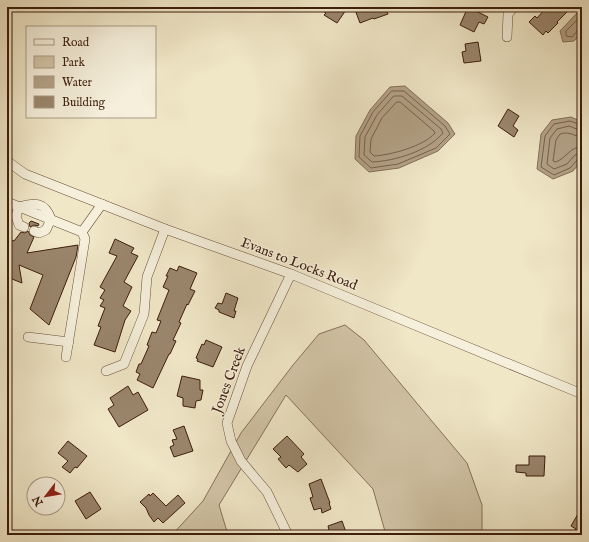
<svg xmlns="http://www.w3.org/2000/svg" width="589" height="542" font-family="'IM FELL English',serif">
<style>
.green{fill:#d2c5a7;stroke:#88715a}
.water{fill:#b3a287;stroke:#846d56}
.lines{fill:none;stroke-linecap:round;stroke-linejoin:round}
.shore{stroke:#78604a;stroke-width:1}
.building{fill:#9a866d;stroke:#3d1d0c}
.minor-casing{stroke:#6a503b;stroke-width:10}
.minor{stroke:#f5efdb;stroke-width:9}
.labels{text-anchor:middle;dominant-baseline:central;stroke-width:3;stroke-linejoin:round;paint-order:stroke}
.street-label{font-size:14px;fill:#3d1d0c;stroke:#f5efdb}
</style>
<rect width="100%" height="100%" fill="#f0e7c7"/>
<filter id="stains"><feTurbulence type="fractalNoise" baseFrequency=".005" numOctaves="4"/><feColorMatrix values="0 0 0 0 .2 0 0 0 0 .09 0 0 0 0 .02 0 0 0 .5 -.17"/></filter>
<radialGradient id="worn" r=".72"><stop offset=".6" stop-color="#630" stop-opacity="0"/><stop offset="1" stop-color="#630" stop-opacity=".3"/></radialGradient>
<polygon class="green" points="345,325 364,340 467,463 482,505 482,535 386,535 373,489 286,395 219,505 228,535 172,535 203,501 241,433 293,365 319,334"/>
<g class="water">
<polygon points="582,10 582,32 574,41 563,42 560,31 578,12"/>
<polygon points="405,86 448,123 455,134 438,151 399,168 369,172 355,159 356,136 370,110 390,87"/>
<polygon points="571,117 582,122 582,160 573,171 553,179 537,169 541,134 552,120"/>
</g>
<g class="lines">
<g class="shore">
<polyline points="582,15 566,31 566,36 572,37 578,30 582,30"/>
<polygon points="392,91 404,91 445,126 450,134 436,148 398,164 371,168 359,157 360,136 373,112"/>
<path d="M394 96H402L441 129 443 133C428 151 395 161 372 162L364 155 365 137 377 115Z"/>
<path d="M397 102H400L434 131 435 133C424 146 391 155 374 156L370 152 371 139 382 118Z"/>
<polyline points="582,125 570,121 554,124 545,136 541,167 554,175 570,168 578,159 582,158"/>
<polyline points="582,131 569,126 557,129 550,138 547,164 554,169 567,164 575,155 582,153"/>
<path d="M582 137C573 136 570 131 560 134L556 140 553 161 556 162C568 157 569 147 582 147"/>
</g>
</g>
<g class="building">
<polygon points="317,7 348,7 337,23 324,15 326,13"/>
<polygon points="354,7 385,7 388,14 374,19 373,18 360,23"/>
<polygon points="468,7 488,17 484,24 479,22 474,32 460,25"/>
<polygon points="547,7 572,7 557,22 558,23 548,33 546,31 543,35 529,22 535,16 537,18"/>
<polygon points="478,42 481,61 464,63 462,52 466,51 465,44"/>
<polygon points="508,109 519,116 513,126 518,130 514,137 498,126"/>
<polygon points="31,221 39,224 38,226 34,225 30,227 29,223"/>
<polygon points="28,231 30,235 34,237 27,253 78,245 76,257 49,325 30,309 43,275 19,265 22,283 7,277 7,238 14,241 21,232 25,233"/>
<polygon points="115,239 134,248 131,253 138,256 124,282 132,287 123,306 131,311 125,320 115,352 94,345 101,327 98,326 105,308 100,306 104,300 100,298 105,290 100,287 117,256 109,253"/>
<polygon points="179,266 197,273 190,289 195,291 188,305 187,304 179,322 181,323 173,340 176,341 170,354 169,354 153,388 137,380 140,374 136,372 139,364 141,364 149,346 147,345 152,332 156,333 161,321 157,320 169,290 163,287 168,276 166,276 170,268 177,271"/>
<polygon points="226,293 238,298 234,311 236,311 234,318 219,312 219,310 215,308 218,303 222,304"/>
<polygon points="206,340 222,347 213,367 197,361 198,359 196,358 202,344 204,345"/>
<polygon points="182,376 200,380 200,390 203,390 201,400 196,401 195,408 183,406 183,398 177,396"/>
<polygon points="128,386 133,395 138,392 148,410 119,427 108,409 114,405 110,398"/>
<polygon points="184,426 193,451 174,457 170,447 174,445 172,440 177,439 173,430"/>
<polygon points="287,436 304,454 301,457 307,464 298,472 289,465 286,468 278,459 281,457 273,449"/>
<polygon points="68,441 87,456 77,468 75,467 70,473 62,467 68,461 58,453"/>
<polygon points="529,456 545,456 544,476 526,476 526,473 516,472 516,465 529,465"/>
<polygon points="321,479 330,503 329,503 331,509 322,513 321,508 314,510 310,498 313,497 309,484"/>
<polygon points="90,492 101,509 86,519 75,501"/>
<polygon points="153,493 166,506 178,495 185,503 163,523 158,518 154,522 149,515 146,508 140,502 149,494 150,496"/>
<polygon points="582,507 582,535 572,535 576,529 571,526"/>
<polygon points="342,521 347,535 318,535 329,530 328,526"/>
</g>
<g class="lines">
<g class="minor-casing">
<g id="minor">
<polyline points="507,37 508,14 514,7"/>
<polyline points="7,161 25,174 165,229 291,274 582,394"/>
<polyline points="7,202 82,232 102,204"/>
<path d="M24 227 19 225 16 216 19 207C35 202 45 202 51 219L46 230 39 233 34 231"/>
<polyline points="28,337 69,342"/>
<polyline points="66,357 85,239 82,232"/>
<polyline points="106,371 124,364 144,314 147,277 165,229"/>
<polyline points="288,535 267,492 241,461 231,441 227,423 247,366 291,274"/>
</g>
</g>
<use href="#minor" class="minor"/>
</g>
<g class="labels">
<g class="street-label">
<text transform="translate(299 264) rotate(21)">Evans to Locks Road</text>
<text transform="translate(229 380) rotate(-69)">Jones Creek</text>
</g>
</g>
<rect width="589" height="542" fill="none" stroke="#f0e7c7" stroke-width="24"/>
<rect x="8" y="8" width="573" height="526" fill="none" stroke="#3d1d0c" stroke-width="2"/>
<rect x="12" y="12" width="565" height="518" fill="none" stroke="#3d1d0c"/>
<rect x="26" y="26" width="130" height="92" fill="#f5efdb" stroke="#ab9b88"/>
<rect x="34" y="39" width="20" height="6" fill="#f5efdb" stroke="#ab9b88"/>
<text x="62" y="46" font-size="12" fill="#3d1d0c">Road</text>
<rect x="34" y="56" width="20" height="12" fill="#d2c5a7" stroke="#ab9b88"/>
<text x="62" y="66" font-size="12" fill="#3d1d0c">Park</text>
<rect x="34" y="76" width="20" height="12" fill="#b3a287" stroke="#ab9b88"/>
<text x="62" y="86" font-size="12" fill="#3d1d0c">Water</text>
<rect x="34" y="96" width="20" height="12" fill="#9a866d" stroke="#ab9b88"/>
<text x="62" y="106" font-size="12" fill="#3d1d0c">Building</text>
<g transform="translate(46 496) rotate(239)"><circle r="19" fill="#f5efdb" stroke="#ab9b88"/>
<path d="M0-3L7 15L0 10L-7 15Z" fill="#8f2418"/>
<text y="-6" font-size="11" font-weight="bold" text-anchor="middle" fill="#3d1d0c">N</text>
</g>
<rect width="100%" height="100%" filter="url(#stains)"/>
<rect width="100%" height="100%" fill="url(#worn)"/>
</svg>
